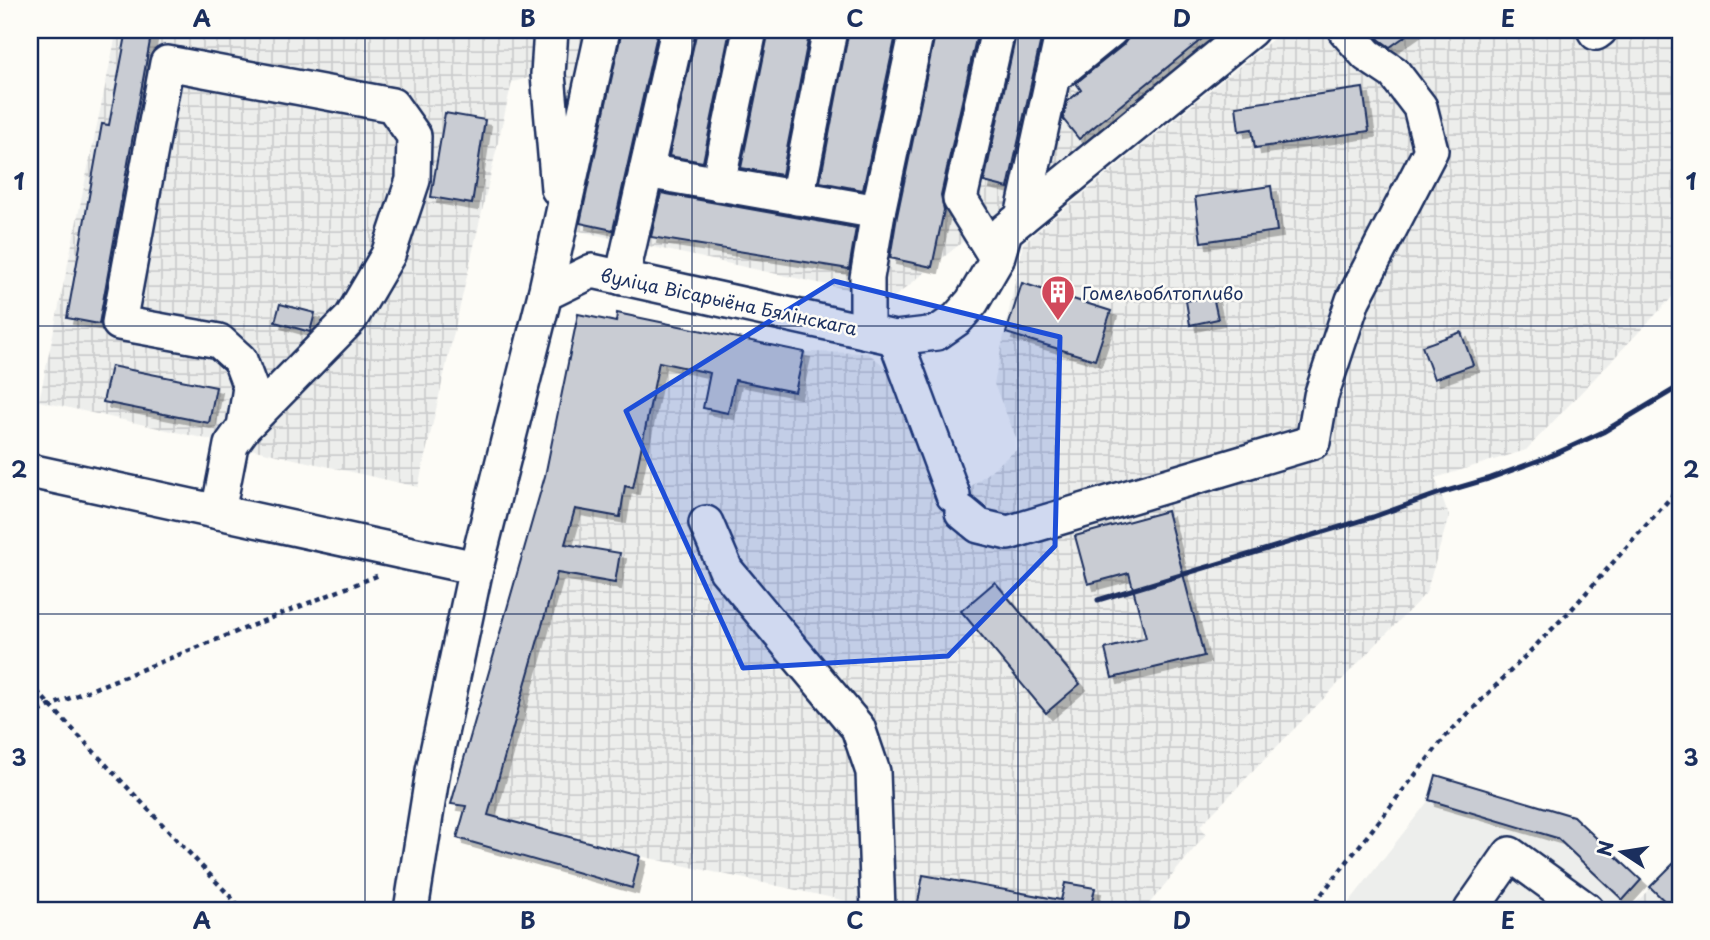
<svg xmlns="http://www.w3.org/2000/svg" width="1710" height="940" font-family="'Playpen Sans',sans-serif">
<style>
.built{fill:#edeeec}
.industrial{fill:url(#industrial-grid)}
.building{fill:#c9ccd3;stroke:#1b2f5e;stroke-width:2;filter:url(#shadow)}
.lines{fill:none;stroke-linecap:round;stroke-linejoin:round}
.minor-casing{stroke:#1b2f5e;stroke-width:38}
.path{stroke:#1b2f5e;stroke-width:4.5;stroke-dasharray:5 5;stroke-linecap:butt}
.minor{stroke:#fdfcf7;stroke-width:33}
.rail{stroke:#1b2f5e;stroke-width:5}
.marked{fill:#1d4ed8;fill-opacity:0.2;stroke:#1d4ed8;stroke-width:5;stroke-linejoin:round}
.grid{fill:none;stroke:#1b2f5e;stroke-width:2;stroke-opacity:0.55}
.labels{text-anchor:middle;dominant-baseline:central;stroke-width:5;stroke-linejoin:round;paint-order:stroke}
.poi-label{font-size:18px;fill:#1b2f5e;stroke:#fdfcf7;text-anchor:start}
.street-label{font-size:18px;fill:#1b2f5e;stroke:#fdfcf7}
.neatline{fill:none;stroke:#1b2f5e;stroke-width:2.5}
.grid-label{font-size:23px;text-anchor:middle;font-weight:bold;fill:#1b2f5e}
</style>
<defs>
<pattern id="industrial-grid" width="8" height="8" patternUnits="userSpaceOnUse" patternTransform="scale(1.75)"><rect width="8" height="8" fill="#edeeec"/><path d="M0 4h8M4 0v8" fill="none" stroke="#cbcccd"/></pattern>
<filter id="shadow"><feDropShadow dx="6" dy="6" stdDeviation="0" flood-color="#0004"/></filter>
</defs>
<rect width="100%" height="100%" fill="#fdfcf7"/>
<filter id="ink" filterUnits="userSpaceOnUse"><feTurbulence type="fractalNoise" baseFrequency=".0143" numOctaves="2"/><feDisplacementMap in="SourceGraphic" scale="14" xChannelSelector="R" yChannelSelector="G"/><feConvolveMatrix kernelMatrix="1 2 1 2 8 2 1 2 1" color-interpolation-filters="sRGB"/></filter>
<g filter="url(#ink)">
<polygon class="built" points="1436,775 1573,816 1641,880 1623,900 1633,910 1354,910 1347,905 1429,800"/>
<g class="industrial">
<polygon points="117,30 1224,30 892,299 570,229 568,69 512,82 418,487 39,401"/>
<polygon points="1284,30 1304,30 1335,34 1341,30 1680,30 1680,289 1526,450 1435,478 1449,516 1426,593 1200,826 1206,834 1144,910 927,910 918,909 917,910 888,910 640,856 488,815 584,477 617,313 804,352 868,353 888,369 942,499 969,488 1020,447 994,384 1023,243"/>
<polygon points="1680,857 1680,910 1633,910 1631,908"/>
</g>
<g class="building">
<polygon points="127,30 152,30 99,324 67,318 102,124 109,125"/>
<polygon points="622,30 658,30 613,230 580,223"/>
<polygon points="697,30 730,30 703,162 669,156"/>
<polygon points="769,30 810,30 782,175 741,168"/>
<polygon points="849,30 897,30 863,190 820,182"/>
<polygon points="936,30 978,30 941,195 944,210 932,267 890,258 897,216"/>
<polygon points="1017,30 1043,30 1008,188 984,182"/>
<polygon points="1130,30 1213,30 1079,139 1063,119 1067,102 1081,90 1076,83 1123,45 1129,37"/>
<polygon points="1370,30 1414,30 1390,47 1380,40"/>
<polygon points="1363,88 1369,131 1255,148 1252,129 1239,131 1236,106"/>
<polygon points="445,113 485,120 472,204 431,197"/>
<polygon points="1271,186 1277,231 1201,242 1195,197"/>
<polygon points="661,193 856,228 849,269 651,237"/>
<polygon points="1022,283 1111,311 1095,360 1006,333"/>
<polygon points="1213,296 1218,319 1190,325 1186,301"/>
<polygon points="280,304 315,313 310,332 275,322"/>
<polygon points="617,313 804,352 795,392 735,380 728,413 703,408 710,373 659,362 633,488 625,486 620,517 575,509 565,544 620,553 615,583 557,573 488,815 640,856 632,888 457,838 466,806 451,804 545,476 578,314 616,322"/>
<polygon points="1461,332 1473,365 1434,379 1422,346"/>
<polygon points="111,366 216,387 209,423 103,402"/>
<polygon points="1167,511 1204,656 1112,678 1105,649 1146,638 1129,573 1088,584 1075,536"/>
<polygon points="995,582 1080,684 1046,713 961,611"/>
<polygon points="1436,775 1573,816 1641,880 1623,900 1557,838 1429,800"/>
<polygon points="1680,857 1680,910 1674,910 1650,887"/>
<polygon points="923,875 1061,900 1065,883 1095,888 1090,910 1062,909 1062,910 927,910 917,908"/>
</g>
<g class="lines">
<g class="minor-casing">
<g id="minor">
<polyline points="551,30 548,74 558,189"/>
<polyline points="1594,30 1596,33 1600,30"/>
<polyline points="1052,78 1111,30"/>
<polyline points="646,171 878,212 917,30"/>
<polyline points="718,184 750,30"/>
<polyline points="797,198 830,30"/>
<polyline points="1022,217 1063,30"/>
<polyline points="997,259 960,199 998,30"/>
<polyline points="622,278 678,30"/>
<polyline points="545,294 603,30"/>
<polyline points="867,332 867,278 878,212"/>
<polyline points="895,338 953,495"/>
<polyline points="30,471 476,568"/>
<polyline points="218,512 231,445 244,427 351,318 388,255 413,180 414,136 392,105 167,63 119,323 219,341 240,360 250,387 244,427"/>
<polyline points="962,512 979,526 1008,533 1313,442 1321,396 1353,300 1431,150 1420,107 1394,73 1367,55 1345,30"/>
<polyline points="706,523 726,570 858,728 873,772 878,910"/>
<polyline points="411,910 433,771 476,568 545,294 592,271 895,338 937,333 957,319 972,302 997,259 1005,231 1251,30"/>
<polyline points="1471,910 1510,854 1587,910"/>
</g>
</g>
<g class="path">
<polyline points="30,684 243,910"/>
<polyline points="30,717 50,706 379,575"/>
<polyline points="30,908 38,910"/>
<polyline points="1309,910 1445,737 1570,611 1680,487"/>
</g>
<use href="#minor" class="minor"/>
<polyline class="rail" points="1098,600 1373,517 1440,493 1488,479 1548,457 1603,432 1680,386"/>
</g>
</g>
<path class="marked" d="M834 281 1060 337 1055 546 948 656 743 668 626 411Z"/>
<path class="grid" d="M365 30V910M692 30V910M1018 30V910M1345 30V910M30 326H1680M30 614H1680"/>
<defs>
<g id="building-pin" transform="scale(1.75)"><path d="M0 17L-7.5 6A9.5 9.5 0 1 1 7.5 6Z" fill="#d1495b" stroke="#fdfcf7"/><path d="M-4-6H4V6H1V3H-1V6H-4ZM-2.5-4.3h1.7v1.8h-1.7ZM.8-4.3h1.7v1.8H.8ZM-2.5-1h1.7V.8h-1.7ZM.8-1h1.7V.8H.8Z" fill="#fff"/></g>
</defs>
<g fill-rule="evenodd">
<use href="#building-pin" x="1058" y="292"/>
</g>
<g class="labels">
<g class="poi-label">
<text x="1082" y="292">Гомельоблтопливо</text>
</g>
<g class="street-label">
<text transform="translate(729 301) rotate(12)">вуліца Вісарыёна Бялінскага</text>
</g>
</g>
<rect width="1710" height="940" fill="none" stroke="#fdfcf7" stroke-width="77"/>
<g transform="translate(1622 852) rotate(282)" stroke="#fdfcf7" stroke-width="5" paint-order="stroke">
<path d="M0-5L12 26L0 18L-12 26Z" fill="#1b2f5e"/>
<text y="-10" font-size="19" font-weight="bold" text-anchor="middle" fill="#1b2f5e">N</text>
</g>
<rect x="38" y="38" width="1634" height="864" class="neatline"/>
<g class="grid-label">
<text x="202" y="27">A</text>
<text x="528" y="27">B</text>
<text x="855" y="27">C</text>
<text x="1182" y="27">D</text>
<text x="1508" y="27">E</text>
<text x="19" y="190">1</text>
<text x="1691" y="190">1</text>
<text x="19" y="478">2</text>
<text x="1691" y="478">2</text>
<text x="19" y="766">3</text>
<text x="1691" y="766">3</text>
<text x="202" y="929">A</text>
<text x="528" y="929">B</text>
<text x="855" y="929">C</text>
<text x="1182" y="929">D</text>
<text x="1508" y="929">E</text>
</g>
</svg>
